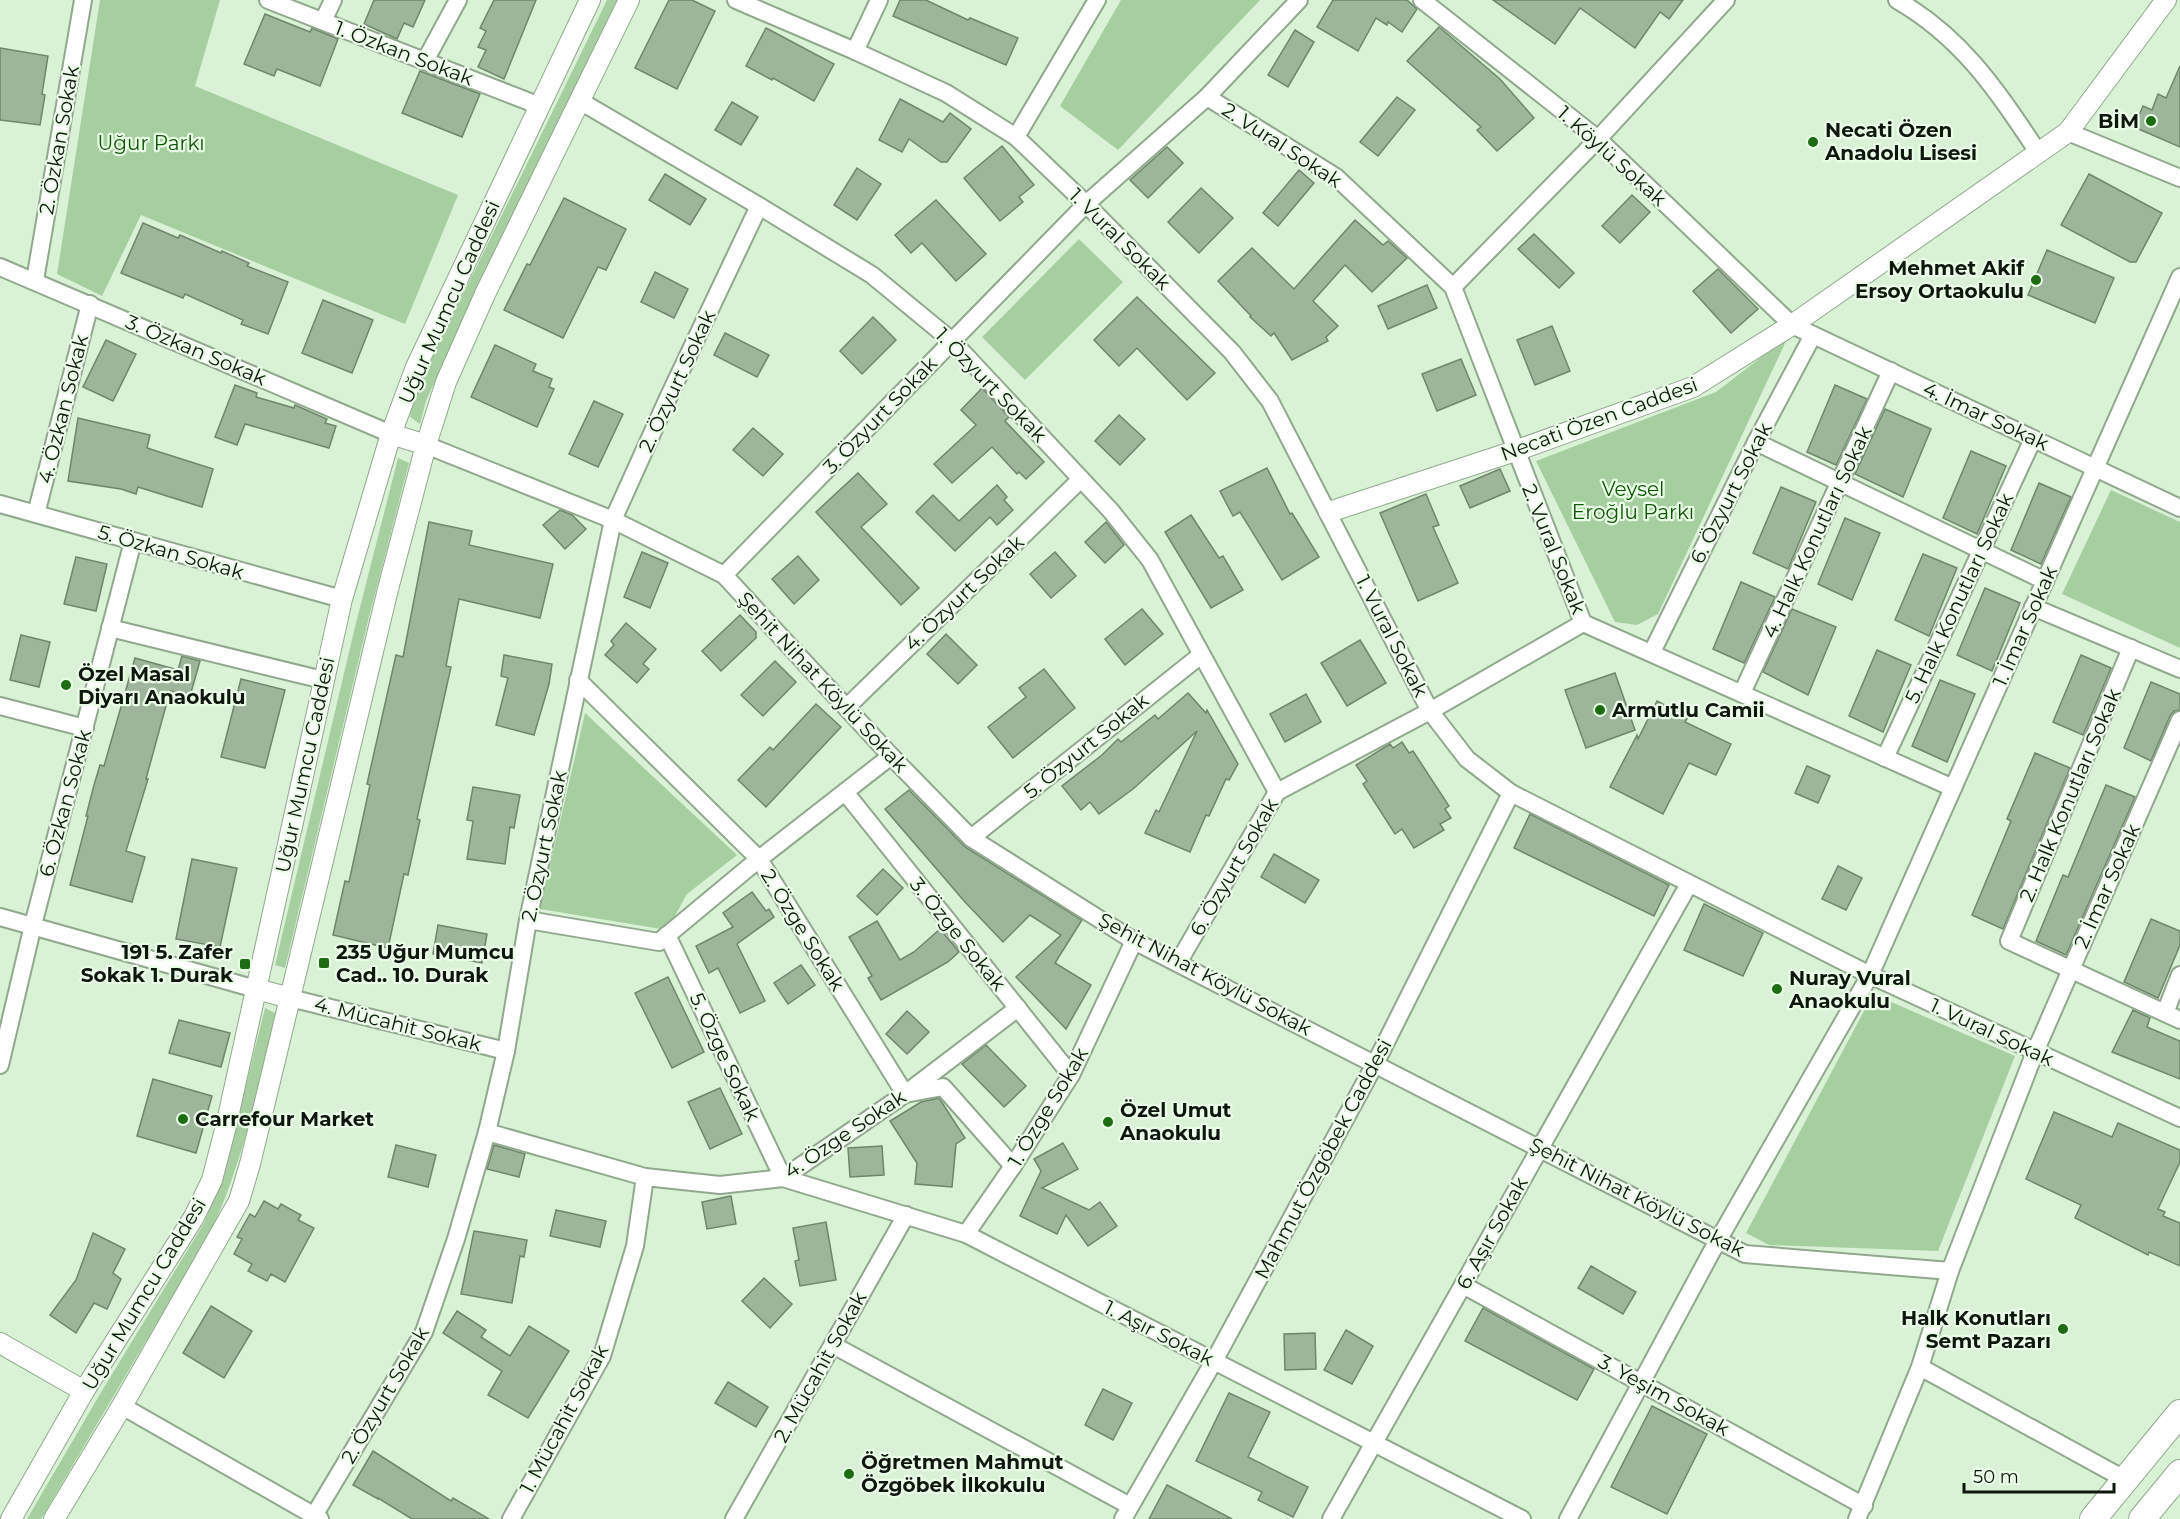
<svg xmlns="http://www.w3.org/2000/svg" width="2180" height="1519" font-family="Montserrat,sans-serif">
<style>
.green{fill:#a6cfa0}
.building{fill:#9db59a;stroke:#6f856c;stroke-width:1.5}
.lines{fill:none;stroke-linecap:round;stroke-linejoin:round}
.minor-casing{stroke:#91a88e;stroke-width:20}
.tertiary-casing{stroke:#91a88e;stroke-width:22}
.primary-casing{stroke:#91a88e;stroke-width:28}
.minor{stroke:#fff;stroke-width:16}
.tertiary{stroke:#fff;stroke-width:20}
.primary{stroke:#fff;stroke-width:26}
.poi-dot{fill:#1c6d12;stroke:#eafee7;stroke-width:2}
.labels{text-anchor:middle;dominant-baseline:central;stroke-width:4.5;stroke-linejoin:round;paint-order:stroke}
.street-label{font-size:20px;fill:#0e170d;stroke:#eafee7}
.poi-label{font-size:20px;font-weight:bold;fill:#0e170d;stroke:#eafee7;text-anchor:start}
.park-label{font-size:20px;fill:#0f5605;stroke:#eafee7}
</style>
<rect width="100%" height="100%" fill="#d9f2d6"/>
<g class="green">
<polygon points="100,0 220,0 195,86 458,195 405,324 141,215 102,296 57,274"/>
<polygon points="607,0 620,0 448,352 426,401 420,424 410,417 411,409 427,368"/>
<polygon points="1121,0 1260,0 1118,150 1060,106"/>
<polygon points="1079,239 1123,282 1025,380 982,337"/>
<polygon points="1788,337 1658,614 1637,625 1615,622 1536,461 1716,392"/>
<polygon points="398,458 409,463 369,617 285,968 275,965 355,627"/>
<polygon points="2111,490 2180,522 2180,648 2062,594"/>
<polygon points="585,713 737,855 687,894 667,930 540,909"/>
<polygon points="1873,994 2015,1056 1938,1251 1769,1245 1746,1233"/>
<path d="M265 1008 277 1014C258 1087 243 1163 211 1231L41 1519H27L100 1394 204 1223 228 1158Z"/>
</g>
<g class="building">
<polygon points="374,0 425,0 413,27 404,23 397,39 364,24"/>
<polygon points="494,0 536,0 504,79 478,67 486,50 478,47 486,31 480,28"/>
<polygon points="669,0 692,0 715,11 677,89 635,68"/>
<polygon points="900,0 926,0 968,20 970,18 1018,38 1006,65 893,16"/>
<polygon points="1333,0 1407,0 1417,9 1402,32 1388,22 1387,25 1376,18 1358,51 1317,27"/>
<polygon points="1493,0 1683,0 1669,19 1660,12 1635,48 1580,8 1555,44"/>
<polygon points="265,14 310,32 312,28 338,39 320,86 277,69 274,76 244,64"/>
<polygon points="1439,27 1500,79 1534,118 1497,151 1477,130 1481,127 1407,61"/>
<polygon points="766,28 834,64 814,101 773,78 772,80 746,66"/>
<polygon points="1295,30 1314,42 1288,87 1268,75"/>
<polygon points="0,48 48,56 42,94 45,95 40,125 0,120"/>
<polygon points="2180,66 2180,147 2134,127 2143,106 2152,110 2158,94 2166,98"/>
<polygon points="420,71 480,94 462,137 402,113"/>
<polygon points="1397,97 1415,110 1378,156 1360,142"/>
<polygon points="900,99 943,122 950,113 971,129 947,162 941,162 909,139 902,152 879,140"/>
<polygon points="732,102 758,117 741,145 715,130"/>
<polygon points="1002,146 1034,185 1019,197 1023,202 1000,221 964,178"/>
<polygon points="1167,147 1183,163 1148,198 1130,180"/>
<polygon points="857,168 881,184 857,220 834,205"/>
<polygon points="1299,170 1314,183 1278,226 1263,213"/>
<polygon points="665,174 706,199 690,225 649,200"/>
<polygon points="2089,174 2162,213 2136,262 2130,262 2061,225"/>
<polygon points="1201,188 1233,218 1199,253 1168,222"/>
<polygon points="1632,195 1650,212 1620,243 1602,226"/>
<polygon points="564,198 626,229 606,270 598,267 563,338 504,310 527,264 530,265"/>
<polygon points="936,200 986,254 956,281 922,243 911,253 895,235"/>
<polygon points="1355,220 1383,245 1388,241 1407,258 1372,292 1345,265 1313,301 1338,326 1326,337 1328,341 1292,360 1274,333 1271,336 1250,317 1251,316 1218,281 1252,248 1294,289"/>
<polygon points="143,223 178,238 180,235 221,253 222,251 249,263 247,266 288,282 268,334 241,324 243,320 185,294 183,298 121,273"/>
<polygon points="1534,234 1574,273 1559,288 1518,249"/>
<polygon points="2047,250 2114,278 2095,323 2028,295"/>
<polygon points="1718,269 1758,309 1731,333 1693,291"/>
<polygon points="655,272 688,289 674,318 641,302"/>
<polygon points="1427,285 1437,308 1388,329 1378,306"/>
<polygon points="1137,297 1215,373 1187,400 1137,348 1119,366 1094,340"/>
<polygon points="323,300 373,320 352,373 302,353"/>
<polygon points="873,317 896,340 862,374 840,351"/>
<polygon points="1552,326 1570,371 1535,385 1517,340"/>
<polygon points="725,333 769,355 757,377 714,355"/>
<polygon points="106,340 136,354 113,401 83,387"/>
<polygon points="495,345 536,364 533,371 552,379 549,387 554,389 537,427 471,397"/>
<polygon points="1461,359 1476,395 1437,411 1422,374"/>
<polygon points="235,385 257,393 256,397 294,408 295,405 327,419 325,423 336,426 329,448 245,424 237,445 215,437"/>
<polygon points="1835,385 1867,399 1836,465 1807,452"/>
<polygon points="982,388 1009,417 1005,421 1044,462 1026,479 1019,472 1017,474 992,447 952,483 934,464 976,425 961,410"/>
<polygon points="594,401 623,414 598,467 569,454"/>
<polygon points="1885,409 1931,429 1903,497 1855,474"/>
<polygon points="1119,415 1145,439 1120,465 1095,441"/>
<polygon points="78,418 150,435 147,448 213,469 202,507 138,487 136,494 121,489 68,481"/>
<polygon points="753,428 783,454 763,476 733,450"/>
<polygon points="1971,451 2006,466 1977,534 1943,518"/>
<polygon points="1267,468 1290,514 1292,513 1319,557 1282,580 1240,512 1233,516 1220,491"/>
<polygon points="1500,469 1510,491 1470,508 1460,486"/>
<polygon points="858,473 887,504 861,527 919,588 901,605 816,512"/>
<polygon points="2039,483 2071,497 2041,564 2011,550"/>
<polygon points="997,485 1007,497 1004,500 1013,510 997,525 990,517 955,551 916,512 933,495 959,521"/>
<polygon points="1781,487 1816,502 1788,569 1753,553"/>
<polygon points="1426,494 1439,525 1433,527 1458,583 1418,601 1380,513"/>
<polygon points="560,510 572,515 586,529 565,549 543,525"/>
<polygon points="1191,515 1219,558 1223,556 1243,590 1211,608 1165,532"/>
<polygon points="1845,518 1880,533 1852,600 1818,584"/>
<polygon points="429,522 472,531 469,545 553,564 540,618 459,599 446,666 451,667 417,819 420,820 408,875 404,874 388,948 333,935 345,881 349,882 370,785 367,784 396,655 403,657"/>
<polygon points="1106,522 1124,545 1105,563 1085,542"/>
<polygon points="642,552 668,563 650,608 624,597"/>
<polygon points="1055,552 1076,576 1051,598 1030,574"/>
<polygon points="1923,554 1957,568 1929,636 1895,620"/>
<polygon points="798,556 819,580 794,604 772,579"/>
<polygon points="76,557 107,564 96,611 64,604"/>
<polygon points="1741,582 1775,597 1744,663 1713,649"/>
<polygon points="1985,588 2020,603 1992,671 1957,655"/>
<polygon points="1142,609 1163,634 1125,665 1105,639"/>
<polygon points="1792,609 1836,627 1808,695 1763,672"/>
<polygon points="740,615 756,632 756,638 721,671 702,651"/>
<polygon points="626,623 656,649 643,664 649,669 637,683 605,655 614,645 611,641"/>
<polygon points="946,634 977,665 958,684 927,654"/>
<polygon points="21,635 50,642 39,687 10,680"/>
<polygon points="1360,640 1386,683 1347,706 1321,663"/>
<polygon points="1877,650 1911,665 1883,732 1849,716"/>
<polygon points="504,655 552,664 549,684 534,735 496,725 508,678 501,676"/>
<polygon points="2081,655 2111,668 2083,735 2053,722"/>
<polygon points="182,656 200,661 190,696 170,691 146,779 148,779 126,851 145,857 132,902 70,885 88,816 86,816 94,785 100,765 104,766 135,658 178,670"/>
<polygon points="775,661 796,682 763,716 741,695"/>
<polygon points="1044,669 1075,708 1013,758 988,727 1026,697 1019,688"/>
<polygon points="1615,673 1635,730 1586,748 1565,690"/>
<polygon points="241,679 285,690 265,768 221,757"/>
<polygon points="1940,680 1975,694 1947,762 1912,746"/>
<polygon points="2151,682 2180,694 2180,710 2174,711 2170,716 2151,761 2124,748"/>
<polygon points="1188,693 1206,713 1207,710 1238,764 1229,780 1226,779 1209,816 1206,815 1190,852 1145,833 1156,810 1159,812 1197,731 1133,789 1099,814 1090,802 1081,810 1062,786 1102,755 1118,739 1121,742 1155,715 1158,719"/>
<polygon points="1306,694 1321,722 1285,742 1270,714"/>
<polygon points="1657,701 1688,717 1685,722 1731,744 1716,775 1689,763 1663,814 1610,787 1637,735 1638,739"/>
<polygon points="816,704 841,727 766,807 738,780 770,747 773,750"/>
<polygon points="1402,742 1409,753 1413,751 1449,806 1445,809 1451,818 1440,824 1444,830 1414,848 1402,829 1395,834 1363,784 1367,781 1356,765 1390,744 1393,748"/>
<polygon points="2035,753 2070,768 2003,929 1972,915 2011,821 2007,819"/>
<polygon points="1807,766 1830,776 1818,803 1795,793"/>
<polygon points="2106,785 2135,797 2066,955 2036,941 2063,875 2068,877"/>
<polygon points="473,787 520,795 514,828 510,827 505,864 467,859 473,821 467,820"/>
<polygon points="909,790 965,847 1082,920 1055,963 1091,985 1066,1029 1016,977 1061,935 1030,915 1003,942 965,902 885,809"/>
<polygon points="1530,814 1669,885 1654,916 1514,848"/>
<polygon points="1274,854 1319,880 1305,903 1261,877"/>
<polygon points="192,859 237,868 220,947 176,939"/>
<polygon points="1838,866 1862,878 1846,910 1822,899"/>
<polygon points="883,869 903,888 877,915 857,896"/>
<polygon points="752,892 766,911 769,909 774,917 737,944 765,1001 740,1013 718,968 709,973 696,946 733,927 723,913"/>
<polygon points="1704,904 1763,933 1743,976 1684,950"/>
<polygon points="2151,919 2180,931 2180,945 2158,998 2124,982"/>
<polygon points="877,921 900,960 914,952 940,929 959,952 948,962 881,1000 868,978 872,976 849,937"/>
<polygon points="438,925 487,934 482,963 433,954"/>
<polygon points="801,965 815,985 788,1004 774,983"/>
<polygon points="668,977 704,1052 672,1068 635,993"/>
<polygon points="2133,1010 2150,1018 2147,1027 2180,1041 2180,1079 2112,1052"/>
<polygon points="907,1011 929,1032 907,1054 886,1034"/>
<polygon points="179,1020 230,1033 221,1067 169,1053"/>
<polygon points="986,1045 1026,1086 1004,1107 962,1064"/>
<polygon points="153,1079 212,1096 196,1153 137,1136"/>
<polygon points="720,1088 742,1134 710,1149 688,1102"/>
<polygon points="939,1098 965,1138 956,1144 952,1187 915,1184 917,1163 890,1121 921,1102"/>
<polygon points="2054,1112 2112,1137 2118,1123 2180,1150 2180,1162 2158,1209 2165,1212 2163,1216 2180,1223 2180,1266 2149,1252 2148,1255 2075,1218 2081,1205 2026,1179"/>
<polygon points="1063,1143 1078,1169 1042,1188 1089,1210 1100,1202 1117,1226 1088,1246 1066,1215 1057,1234 1020,1216 1041,1171 1034,1159"/>
<polygon points="396,1145 436,1155 428,1187 388,1177"/>
<polygon points="494,1145 525,1154 519,1177 487,1169"/>
<polygon points="882,1146 884,1175 850,1177 848,1148"/>
<polygon points="731,1196 736,1224 707,1229 702,1202"/>
<polygon points="264,1201 278,1209 281,1204 301,1215 298,1220 314,1228 285,1282 271,1274 267,1281 248,1271 252,1264 234,1254 242,1239 237,1237 250,1214 255,1217"/>
<polygon points="556,1210 606,1221 600,1247 550,1236"/>
<polygon points="826,1222 836,1280 800,1286 795,1261 799,1260 793,1228"/>
<polygon points="474,1231 527,1240 524,1257 520,1256 512,1303 461,1294"/>
<polygon points="93,1233 125,1249 113,1273 121,1279 107,1309 94,1303 76,1333 50,1315 76,1280"/>
<polygon points="1591,1266 1636,1292 1623,1314 1578,1288"/>
<polygon points="764,1278 792,1304 770,1328 742,1301"/>
<polygon points="211,1306 252,1331 224,1378 183,1353"/>
<polygon points="1483,1308 1594,1369 1577,1400 1465,1341"/>
<polygon points="457,1311 486,1330 481,1337 510,1356 529,1326 569,1351 528,1418 488,1395 502,1371 443,1333"/>
<polygon points="1346,1330 1373,1346 1352,1384 1324,1370"/>
<polygon points="1315,1333 1316,1369 1285,1370 1284,1334"/>
<polygon points="728,1382 768,1407 756,1427 715,1403"/>
<polygon points="1103,1389 1132,1403 1113,1440 1085,1425"/>
<polygon points="1229,1393 1270,1412 1248,1457 1308,1487 1293,1517 1258,1500 1262,1492 1196,1461"/>
<polygon points="1652,1406 1707,1434 1667,1514 1611,1487"/>
<polygon points="373,1451 451,1501 453,1498 489,1519 412,1519 378,1498 378,1499 353,1485"/>
<polygon points="1167,1485 1232,1519 1149,1519"/>
</g>
<g class="lines">
<g class="minor-casing">
<g id="minor">
<polyline points="268,0 540,106"/>
<polyline points="736,0 855,51 946,93 1016,137 1086,204 1232,352 1270,401 1430,711 1467,759 1511,793 1870,975 2180,1118"/>
<polyline points="1422,0 1598,139 1792,325 2180,508"/>
<path d="M1897 0C1963 38 1997 91 2038 152"/>
<polyline points="323,21 333,0"/>
<polyline points="855,51 879,0"/>
<polyline points="425,61 458,0"/>
<polyline points="1207,97 1336,177 1453,287 1583,623 1953,788"/>
<polyline points="580,101 759,206 872,275 952,341 1111,511 1150,560 1277,792"/>
<polyline points="2068,132 2180,178"/>
<polyline points="1016,137 1097,0"/>
<polyline points="0,267 391,434"/>
<polyline points="35,280 83,0"/>
<polyline points="1453,287 1598,139 1726,0"/>
<polyline points="1756,442 2045,581"/>
<polyline points="426,445 613,520 724,575 891,756 971,838 1134,941 1745,1254 1950,1271"/>
<polyline points="0,504 342,599"/>
<polyline points="36,514 90,304"/>
<polyline points="724,575 1086,204 1207,97 1299,0"/>
<polyline points="2033,607 2180,669"/>
<polyline points="110,628 323,680"/>
<polyline points="2131,648 2009,941 2180,1020"/>
<polyline points="1652,652 1756,442 1813,335"/>
<polyline points="578,680 759,859 905,1094 943,1087 1013,1166"/>
<polyline points="1742,693 1891,371"/>
<polyline points="0,706 85,728"/>
<polyline points="847,707 1081,479"/>
<polyline points="1885,758 2033,439"/>
<polyline points="845,792 1071,1075"/>
<polyline points="971,838 1201,655"/>
<polyline points="0,917 256,989"/>
<polyline points="528,920 659,942 759,859 891,756"/>
<polyline points="667,935 783,1178 966,1234 1522,1519"/>
<polyline points="1178,963 1277,792 1430,711 1583,623"/>
<polyline points="290,998 506,1051"/>
<polyline points="2165,1013 2180,975"/>
<polyline points="0,1065 33,925 133,541"/>
<polyline points="487,1132 645,1177 720,1185 783,1178 905,1094 1018,1008"/>
<polyline points="966,1234 1013,1166 1071,1075 1134,941"/>
<polyline points="1463,1285 1864,1506"/>
<polyline points="833,1345 1130,1506"/>
<polyline points="1920,1367 2126,1480"/>
<polyline points="122,1406 320,1519"/>
<polyline points="312,1519 424,1332 456,1239 487,1132 506,1051 528,920 613,520 668,398 759,206"/>
<polyline points="511,1519 602,1356 635,1246 645,1177"/>
<polyline points="734,1519 906,1215"/>
<polyline points="1123,1519 1214,1361 1375,1064 1511,793"/>
<polyline points="1331,1519 1689,884"/>
<polyline points="1568,1519 1712,1251 1870,975 2180,277"/>
<polyline points="1857,1519 1920,1367 1950,1271 2035,1052 2180,720"/>
</g>
</g>
<g class="tertiary-casing">
<g id="tertiary">
<polyline points="391,434 426,445"/>
<polyline points="1329,512 1515,451 1693,387 1792,325 2068,132 2166,0"/>
<polyline points="256,989 290,998"/>
<polyline points="0,1343 84,1391"/>
<polyline points="11,1519 84,1391 194,1217 212,1180 226,1126 342,599 391,434 416,367 590,0"/>
<polyline points="54,1519 122,1406 239,1201 250,1164 290,998 388,589 426,445 446,382 485,294 629,0"/>
</g>
</g>
<g class="primary-casing">
<g id="primary">
<polyline points="2093,1519 2180,1413"/>
<polyline points="2142,1519 2180,1473"/>
</g>
</g>
<use href="#minor" class="minor"/>
<use href="#tertiary" class="tertiary"/>
<use href="#primary" class="primary"/>
</g>
<g class="poi-dot">
<circle cx="2151" cy="121" r="6"/>
<circle cx="1813" cy="142" r="6"/>
<circle cx="2036" cy="280" r="6"/>
<circle cx="66" cy="685" r="6"/>
<circle cx="1600" cy="710" r="6"/>
<rect x="318" y="957" width="12" height="12" rx="3"/>
<rect x="239" y="958" width="12" height="12" rx="3"/>
<circle cx="1777" cy="989" r="6"/>
<circle cx="183" cy="1119" r="6"/>
<circle cx="1108" cy="1122" r="6"/>
<circle cx="2063" cy="1329" r="6"/>
<circle cx="849" cy="1474" r="6"/>
</g>
<g class="labels">
<g class="street-label">
<text transform="translate(404 53) rotate(21)">1. Özkan Sokak</text>
<text transform="translate(59 140) rotate(-80)">2. Özkan Sokak</text>
<text transform="translate(1282 145) rotate(33)">2. Vural Sokak</text>
<text transform="translate(1612 156) rotate(42)">1. Köylü Sokak</text>
<text transform="translate(1120 239) rotate(45)">1. Vural Sokak</text>
<text transform="translate(449 302) rotate(-66)">Uğur Mumcu Caddesi</text>
<text transform="translate(196 350) rotate(23)">3. Özkan Sokak</text>
<text transform="translate(677 381) rotate(-65)">2. Özyurt Sokak</text>
<text transform="translate(991 385) rotate(46)">1. Özyurt Sokak</text>
<text transform="translate(63 409) rotate(-76)">4. Özkan Sokak</text>
<text transform="translate(880 415) rotate(-46)">3. Özyurt Sokak</text>
<text transform="translate(1986 416) rotate(25)">4. İmar Sokak</text>
<text transform="translate(1599 419) rotate(-20)">Necati Özen Caddesi</text>
<text transform="translate(1731 493) rotate(-63)">6. Özyurt Sokak</text>
<text transform="translate(1817 532) rotate(-65)">4. Halk Konutları Sokak</text>
<text transform="translate(1554 549) rotate(68)">2. Vural Sokak</text>
<text transform="translate(171 552) rotate(16)">5. Özkan Sokak</text>
<text transform="translate(964 593) rotate(-44)">4. Özyurt Sokak</text>
<text transform="translate(1959 598) rotate(-65)">5. Halk Konutları Sokak</text>
<text transform="translate(2025 626) rotate(-66)">1. İmar Sokak</text>
<text transform="translate(1392 636) rotate(63)">1. Vural Sokak</text>
<text transform="translate(823 682) rotate(47)">Şehit Nihat Köylü Sokak</text>
<text transform="translate(1086 746) rotate(-39)">5. Özyurt Sokak</text>
<text transform="translate(305 765) rotate(-78)">Uğur Mumcu Caddesi</text>
<text transform="translate(2070 795) rotate(-67)">2. Halk Konutları Sokak</text>
<text transform="translate(65 803) rotate(-75)">6. Özkan Sokak</text>
<text transform="translate(544 846) rotate(-78)">2. Özyurt Sokak</text>
<text transform="translate(1234 867) rotate(-60)">6. Özyurt Sokak</text>
<text transform="translate(2107 886) rotate(-66)">2. İmar Sokak</text>
<text transform="translate(803 930) rotate(58)">2. Özge Sokak</text>
<text transform="translate(958 934) rotate(51)">3. Özge Sokak</text>
<text transform="translate(1205 974) rotate(28)">Şehit Nihat Köylü Sokak</text>
<text transform="translate(398 1024) rotate(14)">4. Mücahit Sokak</text>
<text transform="translate(1992 1032) rotate(25)">1. Vural Sokak</text>
<text transform="translate(725 1057) rotate(65)">5. Özge Sokak</text>
<text transform="translate(1048 1107) rotate(-59)">1. Özge Sokak</text>
<text transform="translate(845 1134) rotate(-34)">4. Özge Sokak</text>
<text transform="translate(1323 1159) rotate(-62)">Mahmut Özgöbek Caddesi</text>
<text transform="translate(1637 1197) rotate(27)">Şehit Nihat Köylü Sokak</text>
<text transform="translate(1492 1233) rotate(-61)">6. Aşır Sokak</text>
<text transform="translate(144 1294) rotate(-59)">Uğur Mumcu Caddesi</text>
<text transform="translate(1159 1333) rotate(27)">1. Aşır Sokak</text>
<text transform="translate(820 1367) rotate(-61)">2. Mücahit Sokak</text>
<text transform="translate(385 1395) rotate(-60)">2. Özyurt Sokak</text>
<text transform="translate(1664 1395) rotate(29)">3. Yeşim Sokak</text>
<text transform="translate(564 1419) rotate(-62)">1. Mücahit Sokak</text>
</g>
<g class="poi-label">
<text x="2139" y="121" text-anchor="end">BİM</text>
<text x="1825" y="130">Necati Özen<tspan x="1825" dy="23">Anadolu Lisesi</tspan></text>
<text x="2024" y="268" text-anchor="end">Mehmet Akif<tspan x="2024" dy="23">Ersoy Ortaokulu</tspan></text>
<text x="78" y="674">Özel Masal<tspan x="78" dy="23">Diyarı Anaokulu</tspan></text>
<text x="1612" y="710">Armutlu Camii</text>
<text x="233" y="952" text-anchor="end">191 5. Zafer<tspan x="233" dy="23">Sokak 1. Durak</tspan></text>
<text x="336" y="952">235 Uğur Mumcu<tspan x="336" dy="23">Cad.. 10. Durak</tspan></text>
<text x="1789" y="978">Nuray Vural<tspan x="1789" dy="23">Anaokulu</tspan></text>
<text x="1120" y="1110">Özel Umut<tspan x="1120" dy="23">Anaokulu</tspan></text>
<text x="195" y="1119">Carrefour Market</text>
<text x="2051" y="1318" text-anchor="end">Halk Konutları<tspan x="2051" dy="23">Semt Pazarı</tspan></text>
<text x="861" y="1462">Öğretmen Mahmut<tspan x="861" dy="23">Özgöbek İlkokulu</tspan></text>
</g>
<g class="park-label">
<text x="151" y="143">Uğur Parkı</text>
<text x="1633" y="489">Veysel<tspan x="1633" dy="23">Eroğlu Parkı</tspan></text>
</g>
</g>
<path d="M1964 1483v9h150v-9" fill="none" stroke="#0e170d" stroke-width="3"/>
<text x="1973" y="1483" font-size="18" fill="#0e170d" stroke="#eafee7" stroke-width="4.5" paint-order="stroke">50 m</text>
</svg>
